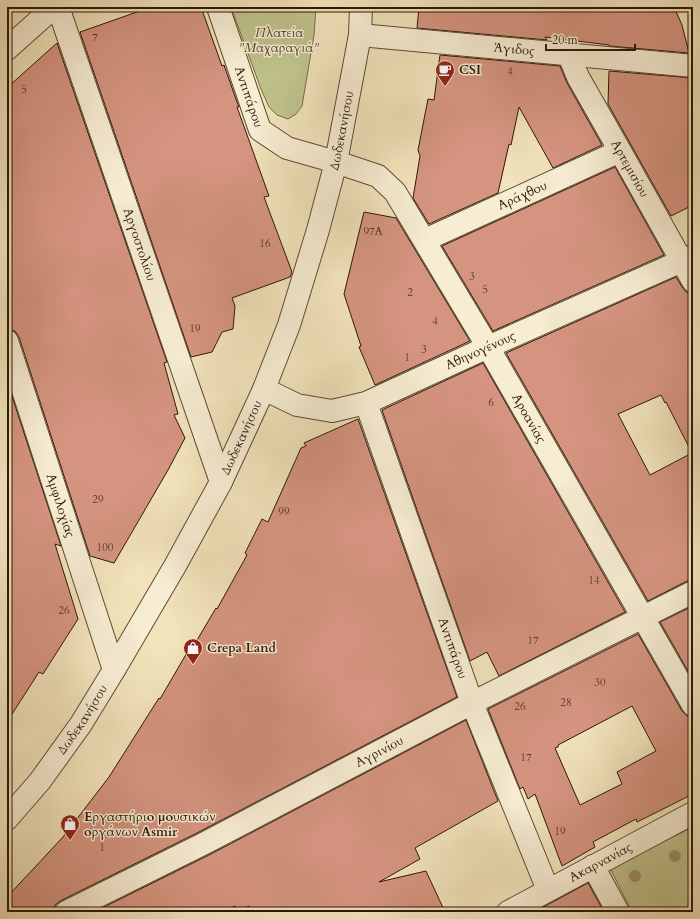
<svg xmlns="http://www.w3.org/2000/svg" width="700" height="919" font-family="Cardo,serif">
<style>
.green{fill:#bfc28c;stroke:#756c4a}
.building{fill:#d59480;stroke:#2b1707;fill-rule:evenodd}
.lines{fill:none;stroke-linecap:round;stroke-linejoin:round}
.minor-casing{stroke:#5d4a34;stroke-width:24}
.tertiary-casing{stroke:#5d4a34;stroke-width:24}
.minor{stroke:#f7edd3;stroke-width:22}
.tertiary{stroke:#f7edd3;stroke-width:22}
.tree{fill:#9d8f6e}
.labels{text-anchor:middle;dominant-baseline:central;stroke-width:3;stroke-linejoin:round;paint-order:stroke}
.number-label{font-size:11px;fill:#563625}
.park-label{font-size:13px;font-style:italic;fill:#574a2f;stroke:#f7edd3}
.street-label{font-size:13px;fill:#2b1707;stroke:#f7edd3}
.poi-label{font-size:13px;font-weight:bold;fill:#2b1707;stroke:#f7edd3;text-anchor:start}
</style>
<rect width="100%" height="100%" fill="#f2e3bb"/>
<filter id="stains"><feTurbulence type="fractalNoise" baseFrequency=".005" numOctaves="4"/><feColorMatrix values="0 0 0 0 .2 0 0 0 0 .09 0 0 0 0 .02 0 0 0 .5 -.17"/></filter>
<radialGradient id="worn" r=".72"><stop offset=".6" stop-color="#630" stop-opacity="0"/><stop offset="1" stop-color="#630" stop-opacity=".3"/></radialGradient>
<g class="green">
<polygon points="231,7 316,7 314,35 302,106 296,114 288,119 277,115 269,107 261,89"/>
<polygon points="693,827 693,912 632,912 610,868"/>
</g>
<g class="building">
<polygon points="135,7 201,7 222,66 224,65 237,102 239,107 237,107 269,196 264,197 292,272 290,277 232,298 235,306 233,329 222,332 212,352 191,357 80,32 137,12"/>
<polygon points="419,7 674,7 682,25 689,53 609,46 609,45 545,37 547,40 417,28"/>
<polygon points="57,43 167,362 164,363 178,414 174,415 185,438 168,470 114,563 90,556 19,337 15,331 7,329 7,280 12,279 7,264 7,94 12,90 9,86"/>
<polygon points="440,55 560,66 567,83 602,145 553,168 519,107 511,145 509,144 498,193 429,224 413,198 420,156 418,150 428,99 434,100"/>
<polygon points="609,71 693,78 693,205 671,216 608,104"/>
<polygon points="615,167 664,255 493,331 442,246"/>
<polygon points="364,212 396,218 470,341 375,385 359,347 361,346 344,294"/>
<path d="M676 277 682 287 686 292 690 293 693 299V580L687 581 648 601 506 353ZM661 395 665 403 666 402 692 453 650 475 618 414Z"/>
<polygon points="483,363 625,612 499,676 487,652 470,661 382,410"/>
<polygon points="7,381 61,546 55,544 78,619 43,674 39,672 7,722"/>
<polygon points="358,419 457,697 197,833 60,901 55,905 54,912 7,912 7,897 63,837 109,777 159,698 160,699 188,651 190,652 216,608 217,609 247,555 245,553 262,519 268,522 301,448 306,446 304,443"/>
<polygon points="693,606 693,680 660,622"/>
<path d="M638 634 682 711 687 716 693 717V794L637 822 636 819 593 842 595 847 562 866 535 794 528 799 523 787 520 789 488 709ZM632 706 656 751 617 772 622 784 580 805 555 748 558 747V745Z"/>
<polygon points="466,720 498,801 415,848 420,859 379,882 426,871 445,912 252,912 249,906 238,912 235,906 223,912 94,912 209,855"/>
<polygon points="588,883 604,912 534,912"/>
</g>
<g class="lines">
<g class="minor-casing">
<g id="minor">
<path id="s1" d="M58 7 221 482"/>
<path id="s2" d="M218 7 260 130 287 148 336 162 378 176 395 192 488 347 693 705"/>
<path id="s3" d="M360 35 693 66"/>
<polyline points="7,49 54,7"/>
<path id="s4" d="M569 55 578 77 620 151 693 281"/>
<path id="s5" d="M425 240 620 151"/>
<path id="s6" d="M7 341 114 670"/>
<path id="s7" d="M264 389 297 405 332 411 366 403 488 347 693 256"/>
<path id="s8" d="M366 403 472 703 548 890"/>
<polyline points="593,866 618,912"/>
<path id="s9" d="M66 912 203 844 472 703 693 592"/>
<path id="s10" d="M508 912 693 813"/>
</g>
</g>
<g class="tertiary-casing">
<g id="tertiary">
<path id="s11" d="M7 819 40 781 81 724 114 670 175 566 221 482 264 389 289 325 318 230 336 162 360 35 361 7"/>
</g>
</g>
<use href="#minor" class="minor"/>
<use href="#tertiary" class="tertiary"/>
</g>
<g class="tree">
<circle cx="675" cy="856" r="6"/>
<circle cx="635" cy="876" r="6"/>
</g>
<defs>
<g id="cafe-pin" transform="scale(1)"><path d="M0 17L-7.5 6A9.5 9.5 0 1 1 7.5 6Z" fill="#8f2418" stroke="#f7edd3"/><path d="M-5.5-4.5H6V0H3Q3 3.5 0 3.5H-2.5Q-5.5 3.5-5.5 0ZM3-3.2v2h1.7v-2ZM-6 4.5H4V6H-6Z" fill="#fff"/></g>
<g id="shop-pin" transform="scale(1)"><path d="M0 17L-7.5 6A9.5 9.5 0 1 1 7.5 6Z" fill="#8f2418" stroke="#f7edd3"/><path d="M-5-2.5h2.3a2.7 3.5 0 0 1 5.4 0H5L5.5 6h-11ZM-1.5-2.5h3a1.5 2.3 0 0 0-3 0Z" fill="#fff"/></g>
</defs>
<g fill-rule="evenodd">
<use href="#cafe-pin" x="445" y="70"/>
<use href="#shop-pin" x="193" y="648"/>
<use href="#shop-pin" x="70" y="824"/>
</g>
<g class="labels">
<g class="number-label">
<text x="95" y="37">7</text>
<text x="510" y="71">4</text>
<text x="24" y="89">5</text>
<text x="373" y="231">97Α</text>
<text x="265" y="243">16</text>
<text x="472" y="276">3</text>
<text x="485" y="289">5</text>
<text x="410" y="292">2</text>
<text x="435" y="321">4</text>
<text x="195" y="328">19</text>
<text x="424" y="349">3</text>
<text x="407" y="357">1</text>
<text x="491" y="402">6</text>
<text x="98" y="499">29</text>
<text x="284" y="511">99</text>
<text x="105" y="547">100</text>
<text x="594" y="580">14</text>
<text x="64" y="610">26</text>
<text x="533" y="640">17</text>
<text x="600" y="682">30</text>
<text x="566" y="702">28</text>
<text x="520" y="706">26</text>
<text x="526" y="757">17</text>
<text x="560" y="831">19</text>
<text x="102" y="847">1</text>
</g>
<g class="park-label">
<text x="279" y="33">Πλατεία<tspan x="279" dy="15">"Μαχαραγιά"</tspan></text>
</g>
<g class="street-label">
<text stroke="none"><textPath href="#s3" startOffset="155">Άγιδος</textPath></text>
<text stroke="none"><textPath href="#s2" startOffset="95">Αντιπάρου</textPath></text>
<text stroke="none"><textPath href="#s11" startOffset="773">Δωδεκανήσου</textPath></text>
<text stroke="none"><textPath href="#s4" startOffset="129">Αρτεμισίου</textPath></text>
<text stroke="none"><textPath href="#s5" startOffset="107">Αράχθου</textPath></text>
<text stroke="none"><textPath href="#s1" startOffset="251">Αργοστολίου</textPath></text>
<text stroke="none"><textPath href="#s7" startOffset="233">Αθηνογένους</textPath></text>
<text stroke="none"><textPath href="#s2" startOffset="544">Αροανίας</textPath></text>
<text stroke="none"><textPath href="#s11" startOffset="449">Δωδεκανήσου</textPath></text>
<text stroke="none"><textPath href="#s6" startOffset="173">Αμφιλοχίας</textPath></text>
<text stroke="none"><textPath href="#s8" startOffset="260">Αντιπάρου</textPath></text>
<text stroke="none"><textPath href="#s11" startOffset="125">Δωδεκανήσου</textPath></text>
<text stroke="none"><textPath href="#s9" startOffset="352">Αγρινίου</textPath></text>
<text stroke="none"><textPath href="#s10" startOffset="105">Ακαρνανίας</textPath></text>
</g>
<g class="poi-label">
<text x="459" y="70">CSI</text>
<text x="207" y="648">Crepa Land</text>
<text x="84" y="817">Εργαστήριο μουσικών<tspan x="84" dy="15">οργάνων Asmir</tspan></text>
</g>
</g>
<rect width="700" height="919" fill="none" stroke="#f2e3bb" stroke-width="24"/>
<rect x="8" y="8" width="684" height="903" fill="none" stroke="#2b1707" stroke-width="2"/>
<rect x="12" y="12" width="676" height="895" fill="none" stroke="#2b1707"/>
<path d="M546 44v6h89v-6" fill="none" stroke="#2b1707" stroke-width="2"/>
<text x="552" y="44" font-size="12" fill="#2b1707" stroke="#f7edd3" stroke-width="3" paint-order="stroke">20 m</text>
<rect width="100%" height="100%" filter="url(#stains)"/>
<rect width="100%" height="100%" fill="url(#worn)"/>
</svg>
